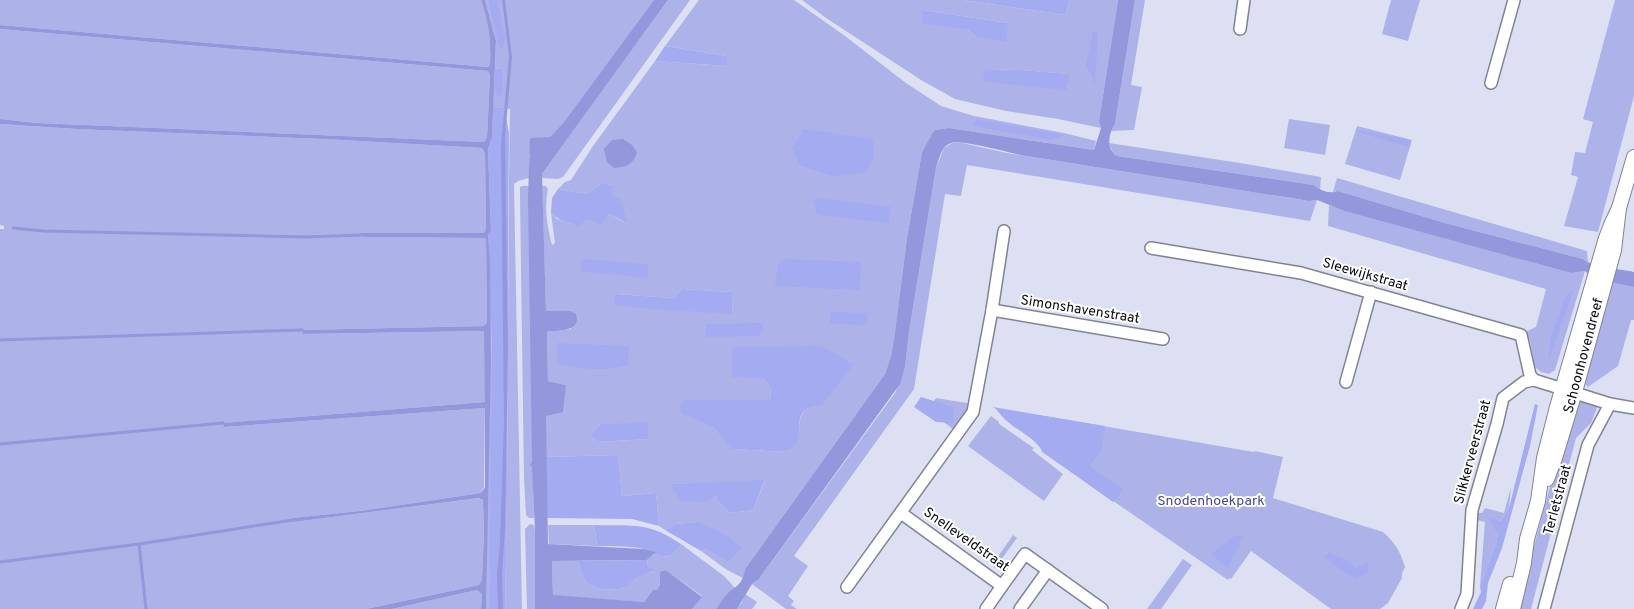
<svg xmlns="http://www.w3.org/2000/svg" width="1634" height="609" font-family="Overpass,sans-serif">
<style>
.green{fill:#adb3e8;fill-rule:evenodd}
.forest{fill:#a5abf0}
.water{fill:#9398dc}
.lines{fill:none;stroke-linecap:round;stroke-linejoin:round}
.stream{stroke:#9398dc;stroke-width:3}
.minor-casing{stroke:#818395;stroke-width:14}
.tertiary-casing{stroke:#818395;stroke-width:16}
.minor{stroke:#fff;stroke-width:11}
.tertiary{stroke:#fff;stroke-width:14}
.labels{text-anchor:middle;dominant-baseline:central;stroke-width:4;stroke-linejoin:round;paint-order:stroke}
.street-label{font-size:14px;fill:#0a0b11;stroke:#fff}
.park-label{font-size:14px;fill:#464697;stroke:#fff}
</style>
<rect width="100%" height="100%" fill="#dde0f3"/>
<g class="green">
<path d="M0 0H481C489 26 491 38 490 65L488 67 0 25Z"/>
<path d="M485 0H654L563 123 550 137 529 155V178L518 181 514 184 522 609H505C509 442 507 275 510 109L493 107 494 89 498 96 502 68 495 69 496 41Z"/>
<polygon points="668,0 690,0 563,177 558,179 542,178 542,174"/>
<path d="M699 0H794L845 36 906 83 941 106 974 116 1064 133 1096 141 1094 150 949 128 935 130 933 132 922 152 907 238 894 339 891 356 885 374 745 569 743 578 727 570 701 551 707 549 696 522 675 524 665 530 659 526 656 493 622 496 618 455 546 457V415L566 385 548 381 547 332 571 329 570 311H546L542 186H546L548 189C544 209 547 226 552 245L555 243 551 213 557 219 579 226 587 219 609 214 624 222 612 196V186L604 182 587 194 558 189 565 182 571 180 593 146 655 61 727 66V56L665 46ZM682 289 733 292 732 314 615 294 673 298ZM763 378 814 406C789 411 809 442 785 452L733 449 712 426 770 401 771 388ZM648 423 647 439 598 442 590 436 600 424ZM765 481 753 510 730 513 718 501 716 496 671 484Z"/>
<path d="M802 0H964L1066 15 1069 0H1118L1099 121 1101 128 1058 119 1006 111 955 99 921 80 826 18ZM923 10 1008 23 976 36 966 29ZM984 69 1021 70 1068 74 1067 91Z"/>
<polygon points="1135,0 1145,0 1131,85 1142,87 1134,130 1111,131 1115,124"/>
<polygon points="1391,0 1420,0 1408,41 1382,34"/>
<polygon points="1615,0 1634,0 1634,96 1598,232 1564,226 1578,177 1571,175 1575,152 1585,153 1593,122 1583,119"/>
<polygon points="0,29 488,71 490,75 487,137 484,142 37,123 0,119"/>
<polygon points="1289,119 1330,125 1325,155 1284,148"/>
<polygon points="0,124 76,129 324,139 482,148 485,154 486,231 484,233 361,234 364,237 482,238 486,239 487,323 483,326 302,330 303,334 485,331 485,402 224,423 224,427 485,408 484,487 481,493 360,511 292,518 294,522 480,498 483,500 484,531 482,581 479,585 366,609 0,609 0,229 4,229 4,226 0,225"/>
<polygon points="1357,126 1412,140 1400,180 1345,164"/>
<polygon points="952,143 962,143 1007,153 1309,201 1317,200 1310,221 967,165 961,196 945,194 914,389 794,556 808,566 788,596 794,601 791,605 797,609 786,609 752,584 759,579 895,393 905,367 909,332 936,168 944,148"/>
<polygon points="1109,143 1240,163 1321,177 1320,190 1314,185 1117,156 1113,153"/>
<polygon points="1337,178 1587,251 1588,262 1583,259 1445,223 1338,191 1333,192"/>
<polygon points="522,186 529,186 534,518 529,518 526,515 524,479 520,196 520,187"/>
<polygon points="1329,205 1571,273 1585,271 1555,370 1549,374 1541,372 1535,367 1530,341 1525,332 1536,327 1546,289 1328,226"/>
<path d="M490 264C494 379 491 494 489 609H486Z"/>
<polygon points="1607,282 1621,283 1634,287 1634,320 1631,320 1618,366 1588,387 1581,379"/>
<polygon points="936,398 973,404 954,430 928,410"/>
<polygon points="1587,399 1599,403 1591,423 1576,438 1531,609 1517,609 1572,405"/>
<path d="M993 407 1254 452 1255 451 1283 457 1273 498 1383 532C1396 544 1400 551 1405 567L1402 573V578L1388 603 1380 609H1331L1251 551 1231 579 1229 578 1228 580 1042 452 1039 442Z"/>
<polygon points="991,416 999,422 999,424 1034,448 1032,450 1063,474 1044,501 968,446"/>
<polygon points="1511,487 1509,508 1501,521 1489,518 1498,537 1480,586 1485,522 1477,520 1477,513 1482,513 1485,508 1504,513"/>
<polygon points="530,524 534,525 535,531 535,609 527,609 525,529"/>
<polygon points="548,525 594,525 597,546 549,544"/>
<polygon points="1013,535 1017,538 995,568 992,565"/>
<path d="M681 544 724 576 736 589 728 593 716 609H692L702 596 666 570 657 590H653L644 602 553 596 552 561H578C580 567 581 575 585 580 593 592 614 590 626 588 632 579 636 580 641 574L649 573 658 569 648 567 647 560 656 552 662 557 672 555Z"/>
<polygon points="1183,559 1192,565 1161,609 1147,609"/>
<polygon points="477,590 482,594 481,609 392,609"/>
<polygon points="745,594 757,602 752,609 737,609 742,602"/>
</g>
<g class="forest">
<polygon points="488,0 497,0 505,37 503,49 499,46"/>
<polygon points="964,0 1069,0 1066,15"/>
<polygon points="923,10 1008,23 1006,42 976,36 966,29 922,24"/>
<polygon points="1093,30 1098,34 1095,84 1086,64"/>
<polygon points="665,46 727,56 727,66 655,61"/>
<polygon points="502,68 503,95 498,97 494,89 495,69"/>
<polygon points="984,69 1021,70 1069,74 1067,91 983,81"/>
<path d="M493 107 504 108 509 133C507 292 509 450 505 609H489L492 347 488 234 491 230 488 149 492 138Z"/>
<polygon points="976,119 1064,135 1050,140 973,126"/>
<polygon points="804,129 873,139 874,157 866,173 833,176 800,166 792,148"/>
<polygon points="1355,129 1410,140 1409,147 1361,133"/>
<path d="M604 182 612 186V196L620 199 626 218 627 221 625 222 609 214 601 225 587 219 579 227C569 222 558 221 551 213L552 198 558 189 587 194Z"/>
<polygon points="819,198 891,207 889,223 817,215 813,200"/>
<polygon points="581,259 648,264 648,278 581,271"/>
<polygon points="785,259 861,262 860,290 775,286 778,265"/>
<polygon points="682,289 733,292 732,314 652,309 614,305 615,294 673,298"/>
<polygon points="1574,289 1549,360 1550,339 1565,298"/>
<polygon points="830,312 867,313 867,325 830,324"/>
<polygon points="762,323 763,333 760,336 706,337 706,324"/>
<path d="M557 343 629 346 628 365C605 372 580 369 557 364Z"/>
<path d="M819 346 826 348 853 365 822 405C782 408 814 440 785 452L732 449 712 426 681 413 680 404 683 400H770L771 388 763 378 732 377V347Z"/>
<polygon points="921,397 954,407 953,423 936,422 914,407"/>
<polygon points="1535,404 1538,405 1530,446 1502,548 1488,583 1486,601 1482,609 1473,609 1481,592 1480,586 1498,537 1488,517 1501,521 1509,508"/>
<path d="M996 408 1105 426 1101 451 1089 466 1123 489 1118 497 1113 502 1043 452C1032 433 1007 428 996 408Z"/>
<polygon points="648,422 648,439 598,442 590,436 600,424"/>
<polygon points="618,455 622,496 656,493 659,526 632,519 547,518 546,457"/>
<polygon points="765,480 753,510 730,513 718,501 716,496 705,502 681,501 670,484"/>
<path d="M696 522C718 529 725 533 742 548L728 562 707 549 701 551 665 530 675 524Z"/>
<path d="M594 525C631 526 648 521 681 544L672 555 662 557C645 544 618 547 597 546Z"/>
<polygon points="1236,535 1243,537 1228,568 1211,554"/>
<polygon points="1329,553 1347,560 1356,568 1368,562 1368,573 1355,579 1323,557"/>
<path d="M647 560 648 567 659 569C645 575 636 575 626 588 614 590 593 592 585 580 581 575 580 567 578 561Z"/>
</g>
<g class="water">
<path d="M481 0H485L496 41 492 138 488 149 491 231 488 234 490 264 491 361 486 609H481L482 594 477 590 392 609H366L479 585 482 580 484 531 483 500 479 498 294 522 292 518 360 511 481 493 485 487V408L224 427 223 423 485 402 484 331 303 334 302 330 483 326 487 323 486 239 482 238 364 237 360 233H484L486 230 485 154 482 148 324 139 76 129 0 124V119L37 123 484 142 487 137 490 75 488 71 0 29V25L488 67 490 65C491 38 489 26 481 0Z"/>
<polygon points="502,0 505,0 512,57 505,138 508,348 505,529 502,573 503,609 498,609 497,576 500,543 504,423 501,146 509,56"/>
<path d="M654 0H668L542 174 546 311H570L576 314C582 332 559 330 547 332L548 381 566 385 563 412 546 416 548 544 644 549 656 552 647 560 552 561 553 595 644 602 653 590H657L660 584V572L666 570 702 597 692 609H535V531L532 467 530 465 532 462 528 198 530 138 550 137 563 123Z"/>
<path d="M1118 0H1135L1115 124C1108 134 1106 149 1117 156L1314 185C1321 191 1329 194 1338 191L1445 223 1583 259C1596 269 1618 268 1634 272V287L1593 278 1585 271 1571 273 1345 211 1317 200 1309 201C1214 186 1120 171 1026 156 1008 153 966 140 951 143 941 146 939 160 936 168L909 332 905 367 900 384 759 579 752 584 737 609H716C720 604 724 596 729 592 740 584 742 583 745 569L885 374 891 356 894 339 907 238 922 152 933 132 935 130 949 128 1094 150 1101 128 1099 121Z"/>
<path d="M623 139 632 145 637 152C634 164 626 167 614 168L607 162 604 149 612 140Z"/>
</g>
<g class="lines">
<g class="stream">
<polyline points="13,228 44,231 305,237 362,235"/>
<polyline points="0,340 302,330"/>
<polyline points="0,444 223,423"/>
<polyline points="139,544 293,520"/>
<polyline points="0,562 139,544 146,609"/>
</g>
<g class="minor-casing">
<g id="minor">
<polyline points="1240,29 1244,0"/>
<polyline points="1491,83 1514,0"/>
<polyline points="1151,248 1301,273 1521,335 1530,375 1534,380"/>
<polyline points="992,310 1163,339"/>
<polyline points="1346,382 1371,292"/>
<polyline points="901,513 1002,586 1025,554 1102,609"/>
<polyline points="847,587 973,412 992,310 1004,231"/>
<polyline points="986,609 1002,586"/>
<polyline points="1020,609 1048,570"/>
<polyline points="1461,609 1467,594 1472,510 1497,424 1503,398 1524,382 1534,380 1610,404 1634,408"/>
<polyline points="1544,609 1588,445 1610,404"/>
</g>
</g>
<g class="tertiary-casing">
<g id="tertiary">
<polyline points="1547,479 1555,458 1575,392 1614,250 1619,208 1634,157"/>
<polyline points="1503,609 1510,584"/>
<polyline points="1513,609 1524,563 1527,539 1538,501 1544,458 1557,407 1606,238 1611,225 1619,208"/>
</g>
</g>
<use href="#minor" class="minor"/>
<use href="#tertiary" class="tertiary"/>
</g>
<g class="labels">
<g class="street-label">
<text transform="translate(1365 275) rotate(16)">Sleewijkstraat</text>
<text transform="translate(1080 310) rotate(9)">Simonshavenstraat</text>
<text transform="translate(1584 356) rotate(-75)">Schoonhovendreef</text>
<text transform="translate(1473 452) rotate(-75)">Slikkerveerstraat</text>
<text transform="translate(1558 500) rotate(-75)">Terletstraat</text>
<text transform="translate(966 540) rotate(35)">Snelleveldstraat</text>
</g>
<g class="park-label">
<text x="1211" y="501">Snodenhoekpark</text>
</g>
</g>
</svg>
